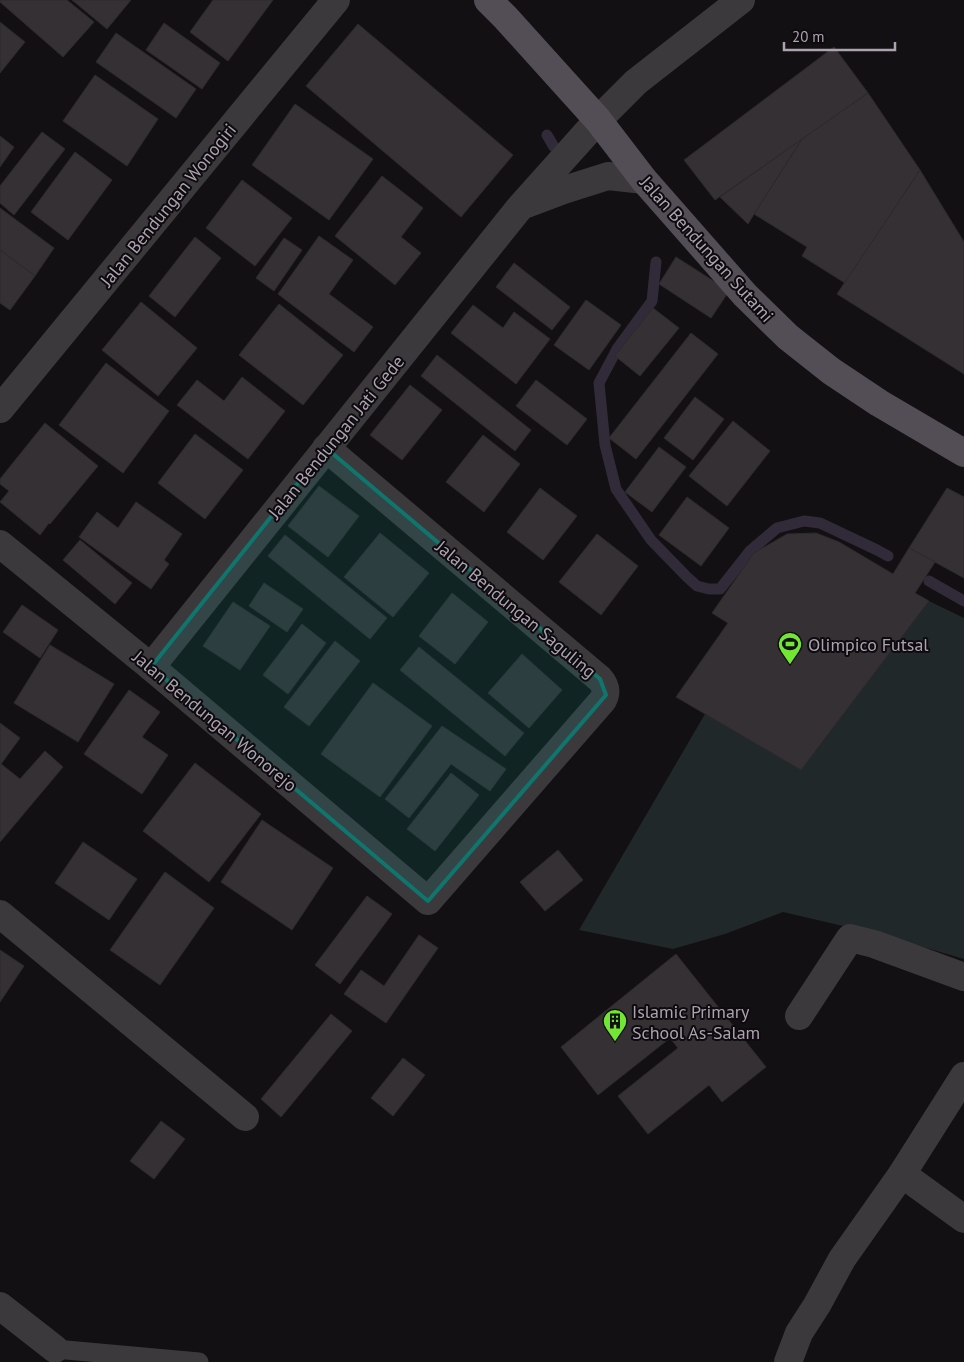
<svg xmlns="http://www.w3.org/2000/svg" width="964" height="1362" font-family="'PT Sans',sans-serif">
  <style>
    .green { fill: #212829 }
    .lines { fill: none; stroke-linecap: round; stroke-linejoin: round }
    .stream { stroke: #312b39; stroke-width: 11 }
    .building { fill: #343034; stroke: #2d2a2d }
    .lane { stroke: #3c393d; stroke-width: 19 }
    .street { stroke: #3c393d; stroke-width: 28 }
    .primary { stroke: #534e55; stroke-width: 28 }
    .marked { fill: #0f766e; fill-opacity: 0.2; stroke: #0f766e; stroke-width: 4; stroke-linejoin: round }
    .labels { text-anchor: middle; dominant-baseline: central; stroke-width: 4; stroke-linejoin: round; paint-order: stroke }
    .street-label { font-size: 18px; fill: #ada2b1; stroke: #0d0b0d }
    .poi-label { font-size: 18px; fill: #ada2b1; stroke: #0d0b0d; text-anchor: start }
  </style>
  <rect width="100%" height="100%" fill="#121012"/>
  <path class="green" d="M 929,601 L 964,618 L 964,959 L 886,936 L 783,912 L 725,934 L 673,949 L 579,930 L 705,714 L 801,770 Z"/>
  <g class="lines">
    <g class="stream">
      <path d="M 547,135 L 554,147"/>
      <path d="M 656,262 L 652,301 L 617,349 L 599,383 L 605,445 L 616,489 L 651,540 L 687,577 L 697,586 L 709,589 L 720,589 L 750,551 L 777,528 L 804,521 L 820,523 L 877,550 L 888,556"/>
      <path d="M 929,581 L 964,601"/>
    </g>
  </g>
  <g class="building">
    <path d="M 0,0 L 67,0 L 94,22 L 63,57 L 0,2 Z"/>
    <path d="M 72,0 L 131,0 L 107,29 Z"/>
    <path d="M 213,0 L 273,0 L 228,61 L 190,32 Z"/>
    <path d="M 0,22 L 25,42 L 0,73 Z"/>
    <path d="M 164,23 L 220,63 L 202,89 L 146,50 Z"/>
    <path d="M 358,24 L 513,155 L 461,217 L 306,86 Z"/>
    <path d="M 116,33 L 196,89 L 176,118 L 96,62 Z"/>
    <path d="M 834,47 L 868,93 L 715,200 L 684,160 Z"/>
    <path d="M 95,75 L 158,119 L 127,166 L 63,121 Z"/>
    <path d="M 868,93 L 920,170 L 845,283 L 802,256 L 807,247 L 754,214 L 802,139 Z"/>
    <path d="M 295,104 L 373,159 L 329,220 L 252,165 Z"/>
    <path d="M 42,132 L 65,149 L 14,215 L 0,203 L 0,186 Z"/>
    <path d="M 0,136 L 14,147 L 0,167 Z"/>
    <path d="M 802,139 L 754,214 L 748,224 L 720,197 Z"/>
    <path d="M 75,152 L 112,180 L 68,240 L 31,212 Z"/>
    <path d="M 920,170 L 964,242 L 964,374 L 837,294 Z"/>
    <path d="M 382,176 L 423,208 L 401,237 L 421,253 L 395,285 L 335,236 Z"/>
    <path d="M 242,180 L 292,218 L 255,266 L 206,228 Z"/>
    <path d="M 0,208 L 54,248 L 35,276 L 0,250 Z"/>
    <path d="M 319,236 L 353,260 L 329,294 L 373,327 L 354,352 L 278,294 Z"/>
    <path d="M 195,237 L 221,258 L 175,317 L 149,296 Z"/>
    <path d="M 284,238 L 302,250 L 274,291 L 256,278 Z"/>
    <path d="M 0,250 L 35,276 L 10,310 L 0,303 Z"/>
    <path d="M 676,257 L 729,291 L 711,318 L 659,284 Z"/>
    <path d="M 514,263 L 570,307 L 552,330 L 496,287 Z"/>
    <path d="M 586,300 L 621,325 L 589,370 L 554,345 Z"/>
    <path d="M 141,302 L 197,348 L 158,396 L 102,350 Z"/>
    <path d="M 279,304 L 343,355 L 303,405 L 239,355 Z"/>
    <path d="M 473,305 L 503,328 L 514,312 L 550,339 L 516,384 L 451,333 Z"/>
    <path d="M 653,308 L 679,328 L 640,376 L 615,356 Z"/>
    <path d="M 691,333 L 718,354 L 636,459 L 609,438 Z"/>
    <path d="M 437,355 L 531,430 L 515,451 L 421,376 Z"/>
    <path d="M 106,363 L 169,411 L 123,473 L 59,425 Z"/>
    <path d="M 242,377 L 285,411 L 248,459 L 177,405 L 197,380 L 224,401 Z"/>
    <path d="M 536,380 L 587,419 L 567,445 L 516,406 Z"/>
    <path d="M 410,385 L 442,410 L 402,460 L 370,435 Z"/>
    <path d="M 695,397 L 724,419 L 693,460 L 664,438 Z"/>
    <path d="M 733,421 L 770,451 L 727,506 L 689,476 Z"/>
    <path d="M 45,423 L 98,466 L 50,524 L 49,523 L 40,535 L 0,502 L 9,491 L 0,484 L 0,479 Z"/>
    <path d="M 195,434 L 243,470 L 205,519 L 158,483 Z"/>
    <path d="M 483,435 L 520,464 L 484,512 L 446,482 Z"/>
    <path d="M 659,447 L 686,467 L 652,512 L 625,492 Z"/>
    <path d="M 319,486 L 359,516 L 328,557 L 288,526 Z"/>
    <path d="M 540,488 L 577,516 L 543,560 L 507,532 Z"/>
    <path d="M 947,488 L 964,497 L 964,578 L 909,548 Z"/>
    <path d="M 687,497 L 729,528 L 701,566 L 659,535 Z"/>
    <path d="M 136,502 L 182,534 L 164,560 L 169,564 L 151,589 L 79,537 L 97,512 L 118,528 Z"/>
    <path d="M 380,533 L 429,573 L 393,617 L 344,577 Z"/>
    <path d="M 816,533 L 839,542 L 893,574 L 909,548 L 935,562 L 915,593 L 929,601 L 801,770 L 676,697 L 728,623 L 712,613 L 754,553 L 787,534 Z"/>
    <path d="M 597,534 L 638,566 L 601,615 L 559,582 Z"/>
    <path d="M 285,535 L 387,618 L 370,639 L 268,556 Z"/>
    <path d="M 80,540 L 132,583 L 115,604 L 63,560 Z"/>
    <path d="M 264,583 L 303,609 L 287,632 L 249,606 Z"/>
    <path d="M 452,593 L 488,622 L 455,664 L 419,636 Z"/>
    <path d="M 233,602 L 270,626 L 240,670 L 203,646 Z"/>
    <path d="M 22,605 L 58,630 L 40,658 L 3,632 Z"/>
    <path d="M 302,624 L 326,643 L 288,694 L 263,675 Z"/>
    <path d="M 335,641 L 360,661 L 309,726 L 284,707 Z"/>
    <path d="M 50,645 L 114,684 L 78,742 L 14,703 Z"/>
    <path d="M 419,647 L 524,733 L 505,756 L 400,670 Z"/>
    <path d="M 522,654 L 562,690 L 529,728 L 488,693 Z"/>
    <path d="M 373,683 L 432,726 L 380,797 L 321,754 Z"/>
    <path d="M 129,690 L 160,712 L 142,737 L 168,755 L 142,794 L 84,754 Z"/>
    <path d="M 0,723 L 20,738 L 1,764 L 20,779 L 45,751 L 63,767 L 0,842 Z"/>
    <path d="M 442,726 L 506,769 L 490,791 L 451,764 L 409,818 L 385,799 Z"/>
    <path d="M 195,763 L 261,814 L 209,882 L 143,831 Z"/>
    <path d="M 451,773 L 479,795 L 435,851 L 407,829 Z"/>
    <path d="M 262,820 L 333,868 L 292,930 L 221,882 Z"/>
    <path d="M 83,842 L 137,879 L 109,920 L 55,883 Z"/>
    <path d="M 558,850 L 583,880 L 545,911 L 520,882 Z"/>
    <path d="M 165,872 L 214,908 L 160,985 L 110,950 Z"/>
    <path d="M 367,896 L 392,914 L 340,984 L 315,965 Z"/>
    <path d="M 419,935 L 438,948 L 386,1023 L 344,994 L 361,970 L 384,986 Z"/>
    <path d="M 0,950 L 24,966 L 0,1002 Z"/>
    <path d="M 676,954 L 766,1067 L 722,1102 L 709,1085 L 648,1134 L 618,1096 L 678,1048 L 670,1038 L 598,1095 L 561,1047 Z"/>
    <path d="M 331,1014 L 352,1031 L 281,1117 L 261,1099 Z"/>
    <path d="M 403,1058 L 425,1075 L 393,1116 L 371,1098 Z"/>
    <path d="M 161,1121 L 185,1139 L 154,1179 L 130,1161 Z"/>
  </g>
  <g class="lines">
    <path class="lane" d="M 55,1349 L 199,1362"/>
    <g class="street">
      <path d="M 524,205 L 564,190 L 608,176 L 644,180"/>
      <path d="M 0,409 L 336,0"/>
      <path d="M 0,544 L 151,667 L 428,901 L 603,700 C 607,692 606,686 600,679 L 326,448"/>
      <path d="M 151,667 L 521,206 L 598,120 L 636,82 L 741,0"/>
      <path d="M 0,914 L 245,1117"/>
      <path d="M 799,1016 L 850,938 L 874,944 L 964,977"/>
      <path d="M 902,1174 L 964,1219"/>
      <path d="M 0,1306 L 55,1349"/>
      <path d="M 788,1362 L 799,1333 L 817,1305 L 842,1259 L 902,1174 L 964,1076"/>
    </g>
    <path class="primary" d="M 488,0 L 505,17 L 598,120 L 644,180 L 745,295 L 788,337 L 831,371 L 879,403 L 964,453"/>
  </g>
  <path class="marked" d="M 326,448 L 600,679 L 606,695 L 428,901 L 151,667 Z"/>
  <defs>
    <g id="stadium-pin" transform="scale(1.25)"><path d="M0 17L-7.5 6A9.5 9.5 0 1 1 7.5 6Z" fill="#73e535" stroke="#0d0b0d"/><path d="M0-5a6.5 5 0 1 0 0 10a6.5 5 0 1 0 0-10ZM-3.5-1.8h7v3.6h-7Z" fill="#111"/></g>
    <g id="building-pin" transform="scale(1.25)"><path d="M0 17L-7.5 6A9.5 9.5 0 1 1 7.5 6Z" fill="#73e535" stroke="#0d0b0d"/><path d="M-4-6H4V6H1V3H-1V6H-4ZM-2.5-4.3h1.7v1.8h-1.7ZM.8-4.3h1.7v1.8H.8ZM-2.5-1h1.7V.8h-1.7ZM.8-1h1.7V.8H.8Z" fill="#111"/></g>
  </defs>
  <g fill-rule="evenodd">
    <use href="#stadium-pin" x="790" y="644"/>
    <use href="#building-pin" x="615" y="1021"/>
  </g>
  <g class="labels">
    <g class="street-label">
      <text transform="translate(168 205) rotate(-51)">Jalan Bendungan Wonogiri</text>
      <text transform="translate(707 249) rotate(48)">Jalan Bendungan Sutami</text>
      <text transform="translate(336 437) rotate(-51)">Jalan Bendungan Jati Gede</text>
      <text transform="translate(516 609) rotate(40)">Jalan Bendungan Saguling</text>
      <text transform="translate(215 721) rotate(40)">Jalan Bendungan Wonorejo</text>
    </g>
    <g class="poi-label">
      <text x="808" y="644">Olimpico Futsal</text>
      <text x="632" y="1011">Islamic Primary<tspan x="632" dy="21">School As-Salam</tspan></text>
    </g>
  </g>
  <path d="M784 42v8h111v-8" fill="none" stroke="#ada2b1" stroke-width="2.5"/>
  <text x="792" y="42" font-size="15" fill="#ada2b1" stroke="#0d0b0d" stroke-width="4" paint-order="stroke">20 m</text>
</svg>
